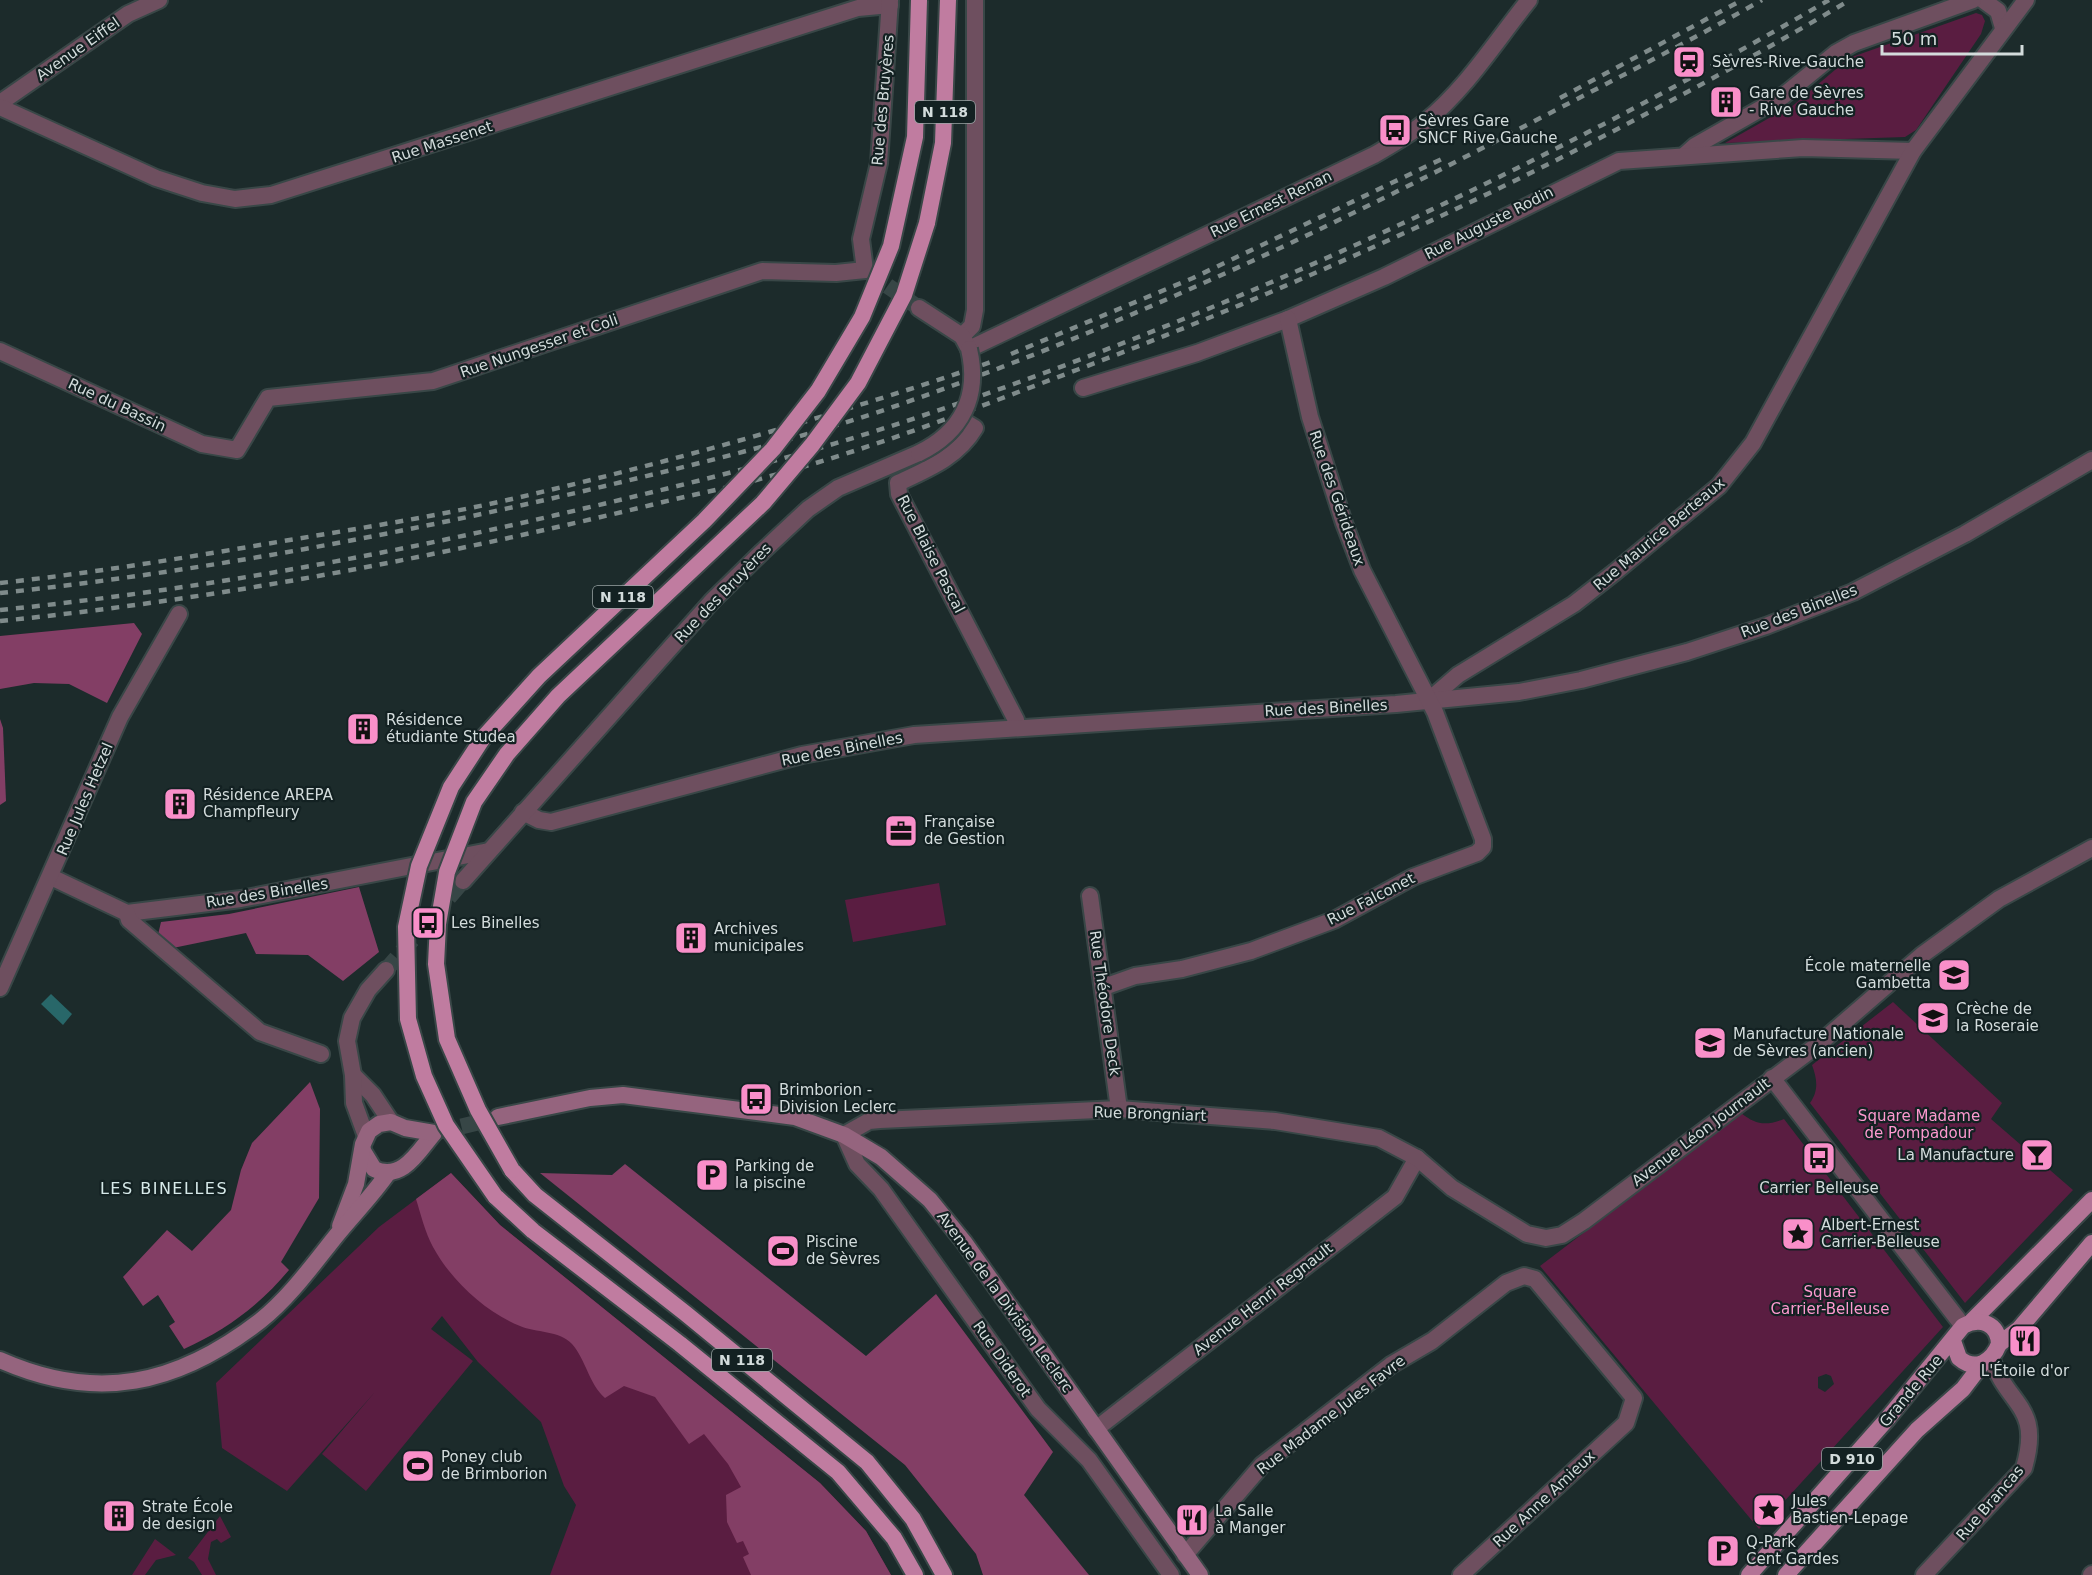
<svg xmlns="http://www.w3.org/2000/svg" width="2092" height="1575" font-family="'DejaVu Sans',sans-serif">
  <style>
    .green { fill: #5a1d41; fill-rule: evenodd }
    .forest { fill: #833e65 }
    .water { fill: #286769 }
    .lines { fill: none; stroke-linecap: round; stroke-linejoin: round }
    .tertiary-tunnel { stroke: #374646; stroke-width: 16; stroke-dasharray: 16 8; stroke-linecap: butt }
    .secondary-tunnel { stroke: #374646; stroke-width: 16; stroke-dasharray: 16 8; stroke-linecap: butt }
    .minor-casing { stroke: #394747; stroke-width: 20 }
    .tertiary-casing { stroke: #394747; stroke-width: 20 }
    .secondary-casing { stroke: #394747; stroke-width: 20 }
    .primary-casing { stroke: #394747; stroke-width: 20 }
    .trunk-casing { stroke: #394747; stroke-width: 20 }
    .minor { stroke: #6e4f5f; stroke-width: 16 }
    .tertiary { stroke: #6e4f5f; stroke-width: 16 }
    .secondary { stroke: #95647e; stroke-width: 16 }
    .primary { stroke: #b37496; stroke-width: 16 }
    .trunk { stroke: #c07ca0; stroke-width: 16 }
    .rail { stroke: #7f8b8b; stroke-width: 4.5; stroke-dasharray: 8 8; stroke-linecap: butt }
    .tertiary-bridge-casing { stroke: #394747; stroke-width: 20; stroke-linecap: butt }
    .trunk-bridge-casing { stroke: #394747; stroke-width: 20; stroke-linecap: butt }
    .tertiary-bridge { stroke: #6e4f5f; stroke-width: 16 }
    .trunk-bridge { stroke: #c07ca0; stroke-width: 16 }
    .labels { text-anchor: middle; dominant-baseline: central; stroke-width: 4.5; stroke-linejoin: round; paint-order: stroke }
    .shield { fill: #132122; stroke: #99a4a4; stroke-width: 1.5 }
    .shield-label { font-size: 14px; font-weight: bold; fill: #d3dcdc }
    .street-label { font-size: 15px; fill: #d3dcdc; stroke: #132122 }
    .poi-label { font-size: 15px; fill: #d3dcdc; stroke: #132122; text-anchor: start }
    .park-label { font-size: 15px; fill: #fd99cf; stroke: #132122 }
    .neighbourhood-label { font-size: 16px; letter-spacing: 1.5px; fill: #d6e9e9; stroke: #132122 }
  </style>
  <rect width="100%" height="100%" fill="#1c2b2b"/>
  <g class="green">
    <path d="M 1976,13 L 1982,15 L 1985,21 L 1981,34 L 1916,130 L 1905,137 L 1725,143 L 1778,113 L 1783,114 L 1849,58 Z"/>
    <path d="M 939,883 L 946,925 L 853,942 L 845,900 Z"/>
    <path d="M 1893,1002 L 2002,1103 L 1991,1119 L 2073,1190 L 1965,1303 L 1810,1103 C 1819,1090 1817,1079 1812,1065 Z"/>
    <path d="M 1741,1113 C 1756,1125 1766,1126 1784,1119 L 1943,1327 L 1759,1529 L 1540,1266 ZM 1826,1374 L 1831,1376 L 1834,1384 L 1825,1392 L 1818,1388 L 1818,1377 Z"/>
    <path d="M 451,1173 L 500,1225 L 820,1483 L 866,1531 L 891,1575 L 550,1575 L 576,1505 L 564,1486 L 541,1422 L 478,1362 L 442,1316 L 431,1329 L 473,1361 L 366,1491 L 322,1454 L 375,1392 L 287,1491 L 222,1448 L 216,1383 L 379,1227 Z"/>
    <path d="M 220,1516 L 231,1537 L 221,1543 L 217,1539 L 211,1542 L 208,1559 L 216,1575 L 202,1575 L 194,1562 L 188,1558 Z"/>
    <path d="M 155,1539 L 176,1555 L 156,1560 L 145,1575 L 132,1575 Z"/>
  </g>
  <g class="forest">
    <path d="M 134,623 L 142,634 L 107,703 L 69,684 L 34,683 L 0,689 L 0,636 Z"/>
    <path d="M 0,719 L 3,728 L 6,801 L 0,805 Z"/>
    <path d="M 359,887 L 379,952 L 343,981 L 308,955 L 256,954 L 246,933 L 168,949 L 157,939 L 161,922 L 229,914 Z"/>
    <path d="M 310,1082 L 320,1109 L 319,1198 L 281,1262 L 289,1270 C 260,1305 226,1330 184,1349 L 169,1326 L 175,1322 L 158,1295 L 143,1306 L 123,1277 L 167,1230 L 192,1251 L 231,1210 L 241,1170 L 252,1143 Z"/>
    <path d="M 625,1164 L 866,1356 L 936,1294 L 1053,1452 L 1024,1495 L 1089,1575 L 983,1575 L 976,1554 L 905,1465 L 540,1173 L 612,1175 Z"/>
    <path d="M 451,1173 L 500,1225 L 820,1483 L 866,1531 L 891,1575 L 751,1575 L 743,1557 L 749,1554 L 743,1541 L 737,1543 L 727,1522 L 726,1495 L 741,1487 L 728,1464 L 704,1434 L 689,1444 L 655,1397 L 624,1386 L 605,1398 C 589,1384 586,1360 572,1344 C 559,1330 536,1333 520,1326 C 485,1312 451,1280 433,1247 C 425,1232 421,1215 416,1199 Z"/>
  </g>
  <path class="water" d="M 51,994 L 72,1014 L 63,1025 L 41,1004 Z"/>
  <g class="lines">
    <g class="tertiary-tunnel">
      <path d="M 868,272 L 919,308"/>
      <path d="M 386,970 L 463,881"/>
    </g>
    <path class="secondary-tunnel" d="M 438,1132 L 497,1118"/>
    <g class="minor-casing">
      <g id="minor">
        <path d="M 1983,0 L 1998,11 L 2003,28"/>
        <path d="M 0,103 L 128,14 L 159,0"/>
        <path d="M 0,107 L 156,178 L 202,193 L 235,199 L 271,195 L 858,8 L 890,5"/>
        <path d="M 1686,154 L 1695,146 L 1783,96 L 1836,53 L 1854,43 L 1973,0"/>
        <path d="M 962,336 L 972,326 L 975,310 L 975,0"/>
        <path d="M 969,349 L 1374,155 C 1391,145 1409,135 1425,122 C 1466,89 1496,41 1529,0"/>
        <path d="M 0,351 L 202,444 L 237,450 L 268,398 L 433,381 L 762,271 L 836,273 L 865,270"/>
        <path d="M 1083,388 L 1197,353 L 1288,319 L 1384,277 L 1619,161 L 1803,148 L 1913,151"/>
        <path d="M 960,419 L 975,428 C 958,457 928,469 898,483 L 899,494 L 1016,720 L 1017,727"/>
        <path d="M 1429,700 L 1458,675 L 1574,604 L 1615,572 L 1719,486 L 1753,443 L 1913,151 L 2026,0"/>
        <path d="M 523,812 L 539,820 L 551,822 L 802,755 L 914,735 L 1396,704 L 1519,692 L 1581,680 L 1687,652 L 1766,626 L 1853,592 L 1965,534 L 2092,460"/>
        <path d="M 51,877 L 127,913 L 241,899 L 489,851"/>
        <path d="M 1090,896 L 1119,1109"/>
        <path d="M 127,913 L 129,920 L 260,1032 L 321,1054"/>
        <path d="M 1104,987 L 1135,976 L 1182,969 L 1251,951 L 1334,920 L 1413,877 L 1477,853 L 1483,847 L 1483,839 L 1435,712 L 1362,570 L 1344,523 L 1310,417 L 1288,319"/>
        <path d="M 0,988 L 120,717 L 179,614"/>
        <path d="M 1772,1078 L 1963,1326"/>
        <path d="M 1096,1429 L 1395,1197 L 1417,1158"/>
        <path d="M 1185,1555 L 1262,1465 L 1391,1365 L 1432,1341 L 1506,1283 L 1524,1276 L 1535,1279 L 1634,1398 L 1626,1423 L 1461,1575"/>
        <path d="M 1171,1575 L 1089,1460 L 1038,1409 L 881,1189 L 857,1164 L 844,1135 L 869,1121 L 880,1120 L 1119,1109 L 1275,1121 L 1379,1138 L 1417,1158 L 1452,1188 L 1527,1234 L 1546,1238 L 1562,1235 L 1584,1221 L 1820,1043 L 1922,955 L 1999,899 L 2092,848"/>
        <path d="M 1924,1575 L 2024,1468 C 2042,1405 2009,1408 1991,1358"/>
        <path d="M 2091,1575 L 2092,1574"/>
      </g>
    </g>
    <g class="tertiary-casing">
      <g id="tertiary">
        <path d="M 865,270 L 861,239 L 879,163 L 890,0"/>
        <path d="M 919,308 L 962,336 L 969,349"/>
        <path d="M 463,881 L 712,601 L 762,552 L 808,509 L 838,488 L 919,453"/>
        <path d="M 353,1075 L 373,1095 L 391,1122"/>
        <path d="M 366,1136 L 354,1103 L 353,1075 L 347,1041 L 352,1018 L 368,990 L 386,970"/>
      </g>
    </g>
    <g class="secondary-casing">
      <g id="secondary">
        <path d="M 498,1117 L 590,1098 L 623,1095 L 795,1117 L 844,1135 L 881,1157 L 930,1200 L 964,1242 L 1200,1575"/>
        <path d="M 363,1151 L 374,1169 C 402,1182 418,1152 434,1133"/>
        <path d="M 340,1226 L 356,1184 L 363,1144 L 369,1131 L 379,1124 L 391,1122 L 405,1128 L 434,1133"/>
        <path d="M 0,1360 C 97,1403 177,1385 260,1321 C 289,1298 312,1266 336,1236 C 353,1215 372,1196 388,1173"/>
      </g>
    </g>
    <g class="primary-casing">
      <g id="primary">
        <path d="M 1972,1321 L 2092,1200"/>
        <path d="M 1999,1344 L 2019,1329 L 2092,1243"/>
        <path d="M 1749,1575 L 1888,1418 L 1963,1326 C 1980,1317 1998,1323 1999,1344 C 1992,1362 1975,1372 1959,1358 L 1953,1341"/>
        <path d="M 1786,1575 L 1917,1430 L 1963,1389 L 1982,1364"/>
      </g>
    </g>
    <g class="trunk-casing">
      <g id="trunk">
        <path d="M 927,223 L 943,143 L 948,0"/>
        <path d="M 512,1170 L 535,1195 L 685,1313 L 867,1462 L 913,1519 L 944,1575"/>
        <path d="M 495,1196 L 533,1231 L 680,1344 L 838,1472 L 894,1538 L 915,1575"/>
      </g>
    </g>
    <use href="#minor" class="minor"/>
    <use href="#tertiary" class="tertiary"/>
    <use href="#secondary" class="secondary"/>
    <use href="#primary" class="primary"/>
    <use href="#trunk" class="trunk"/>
    <g class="rail">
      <path d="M 1560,98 L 1742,0"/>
      <path d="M 1011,354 L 1193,278 L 1448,156"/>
      <path d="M 0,583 C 83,574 165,561 248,547 C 342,531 437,517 529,495 C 685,458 840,414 991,362"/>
      <path d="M 0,593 C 197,572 391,536 584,491 C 685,467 786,443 884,410 C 1105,334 1315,236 1521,128 C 1602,86 1683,45 1762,0"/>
      <path d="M 0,610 C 198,590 393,554 586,508 C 688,484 789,459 888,427 C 1215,321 1531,173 1829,0"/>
      <path d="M 0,621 C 220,599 437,557 651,505 C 690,495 729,488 767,477 C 868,450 968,411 1066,374 C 1337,272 1600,148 1850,0"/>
    </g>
    <g class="tertiary-bridge-casing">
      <path id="tertiary-bridge" d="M 919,453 C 962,432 980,396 969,349"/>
    </g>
    <g class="trunk-bridge-casing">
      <g id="trunk-bridge">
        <path d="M 512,1170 L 478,1110 L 447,1039 L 436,964 L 438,924 L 447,872 L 474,802 L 507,754 L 558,696 L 763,503 L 812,445 L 858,383 L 904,295 L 927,223"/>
        <path d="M 495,1196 L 446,1125 L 424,1076 L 408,1019 L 406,927 L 419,866 L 451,787 L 483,738 L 539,676 L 704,521 L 773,449 L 818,391 L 862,317 L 891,246 L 915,137 L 919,0"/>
      </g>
    </g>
    <use href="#tertiary-bridge" class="tertiary-bridge"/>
    <use href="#trunk-bridge" class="trunk-bridge"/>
  </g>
  <defs>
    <g id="station-square" transform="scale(1.725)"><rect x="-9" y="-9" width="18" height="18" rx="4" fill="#f98fc9" stroke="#132122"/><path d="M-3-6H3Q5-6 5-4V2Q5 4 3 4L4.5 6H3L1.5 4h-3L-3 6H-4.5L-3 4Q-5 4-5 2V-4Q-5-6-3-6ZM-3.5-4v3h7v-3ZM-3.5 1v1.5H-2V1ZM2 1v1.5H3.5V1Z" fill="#111"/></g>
    <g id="building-square" transform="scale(1.725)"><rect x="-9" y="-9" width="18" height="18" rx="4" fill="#f98fc9" stroke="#132122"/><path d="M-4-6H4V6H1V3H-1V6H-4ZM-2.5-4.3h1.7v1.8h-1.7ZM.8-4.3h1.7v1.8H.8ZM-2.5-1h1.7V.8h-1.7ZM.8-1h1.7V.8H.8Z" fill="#111"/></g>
    <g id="bus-square" transform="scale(1.725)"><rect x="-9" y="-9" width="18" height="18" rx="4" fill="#f98fc9" stroke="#132122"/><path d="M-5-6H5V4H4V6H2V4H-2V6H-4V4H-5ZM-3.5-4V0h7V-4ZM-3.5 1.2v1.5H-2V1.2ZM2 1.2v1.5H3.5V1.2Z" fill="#111"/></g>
    <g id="office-square" transform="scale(1.725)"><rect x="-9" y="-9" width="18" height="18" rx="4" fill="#f98fc9" stroke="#132122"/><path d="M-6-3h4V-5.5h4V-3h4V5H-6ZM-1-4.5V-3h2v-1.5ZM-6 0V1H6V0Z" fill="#111"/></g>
    <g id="school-square" transform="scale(1.725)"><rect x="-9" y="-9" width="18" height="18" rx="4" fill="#f98fc9" stroke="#132122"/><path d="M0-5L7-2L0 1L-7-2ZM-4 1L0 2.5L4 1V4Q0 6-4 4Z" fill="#111"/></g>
    <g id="university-square" transform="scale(1.725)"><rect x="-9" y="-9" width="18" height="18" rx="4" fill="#f98fc9" stroke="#132122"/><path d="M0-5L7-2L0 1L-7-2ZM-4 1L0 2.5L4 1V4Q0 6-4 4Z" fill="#111"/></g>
    <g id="bar-square" transform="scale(1.725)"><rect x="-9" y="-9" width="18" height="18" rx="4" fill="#f98fc9" stroke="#132122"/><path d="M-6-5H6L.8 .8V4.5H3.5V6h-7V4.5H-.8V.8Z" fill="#111"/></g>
    <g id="parking-square" transform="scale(1.725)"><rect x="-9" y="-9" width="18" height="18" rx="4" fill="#f98fc9" stroke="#132122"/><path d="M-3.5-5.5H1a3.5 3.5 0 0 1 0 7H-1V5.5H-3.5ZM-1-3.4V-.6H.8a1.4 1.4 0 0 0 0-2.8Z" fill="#111"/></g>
    <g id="sight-square" transform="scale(1.725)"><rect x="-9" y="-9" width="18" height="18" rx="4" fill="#f98fc9" stroke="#132122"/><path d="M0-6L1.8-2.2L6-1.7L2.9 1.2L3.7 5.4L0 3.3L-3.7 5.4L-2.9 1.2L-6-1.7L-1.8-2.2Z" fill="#111"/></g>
    <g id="stadium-square" transform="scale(1.725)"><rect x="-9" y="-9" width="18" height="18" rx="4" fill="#f98fc9" stroke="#132122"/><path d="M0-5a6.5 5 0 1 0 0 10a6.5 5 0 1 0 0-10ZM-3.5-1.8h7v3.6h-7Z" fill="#111"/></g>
    <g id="restaurant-square" transform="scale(1.725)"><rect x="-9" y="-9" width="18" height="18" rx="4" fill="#f98fc9" stroke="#132122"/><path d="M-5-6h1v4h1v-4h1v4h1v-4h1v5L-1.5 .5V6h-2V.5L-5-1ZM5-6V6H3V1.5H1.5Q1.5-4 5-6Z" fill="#111"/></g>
  </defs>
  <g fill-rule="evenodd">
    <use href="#station-square" x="1689" y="62"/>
    <use href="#building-square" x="1726" y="102"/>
    <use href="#bus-square" x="1395" y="130"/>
    <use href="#building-square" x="363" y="729"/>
    <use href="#building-square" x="180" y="804"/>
    <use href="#office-square" x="901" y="831"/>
    <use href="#bus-square" x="428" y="923"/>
    <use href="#building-square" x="691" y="938"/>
    <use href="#school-square" x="1954" y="975"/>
    <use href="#school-square" x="1933" y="1018"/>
    <use href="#university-square" x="1710" y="1043"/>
    <use href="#bus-square" x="756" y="1099"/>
    <use href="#bar-square" x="2037" y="1155"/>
    <use href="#bus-square" x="1819" y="1158"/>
    <use href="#parking-square" x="712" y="1175"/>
    <use href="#sight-square" x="1798" y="1234"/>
    <use href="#stadium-square" x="783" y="1251"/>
    <use href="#restaurant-square" x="2025" y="1341"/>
    <use href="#stadium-square" x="418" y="1466"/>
    <use href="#sight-square" x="1769" y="1510"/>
    <use href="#building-square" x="119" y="1516"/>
    <use href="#restaurant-square" x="1192" y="1520"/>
    <use href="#parking-square" x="1723" y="1551"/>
  </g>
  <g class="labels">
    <g class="shield">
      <rect x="915" y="101" width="60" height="22" rx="4.5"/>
      <rect x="593" y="586" width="60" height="22" rx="4.5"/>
      <rect x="712" y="1349" width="60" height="22" rx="4.5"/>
      <rect x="1822" y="1448" width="60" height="22" rx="4.5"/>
    </g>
    <g class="shield-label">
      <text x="945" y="112">N 118</text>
      <text x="623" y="597">N 118</text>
      <text x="742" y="1360">N 118</text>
      <text x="1852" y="1459">D 910</text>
    </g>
    <g class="street-label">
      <text transform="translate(78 49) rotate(-35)">Avenue Eiffel</text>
      <text transform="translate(883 100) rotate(-85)">Rue des Bruyères</text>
      <text transform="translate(442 142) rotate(-18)">Rue Massenet</text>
      <text transform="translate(1271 204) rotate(-26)">Rue Ernest Renan</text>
      <text transform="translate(1489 223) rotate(-27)">Rue Auguste Rodin</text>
      <text transform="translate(539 346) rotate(-19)">Rue Nungesser et Coli</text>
      <text transform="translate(117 405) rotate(25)">Rue du Bassin</text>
      <text transform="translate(1337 498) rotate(71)">Rue des Gérideaux</text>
      <text transform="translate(1659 534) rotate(-40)">Rue Maurice Berteaux</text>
      <text transform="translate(931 554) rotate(63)">Rue Blaise Pascal</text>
      <text transform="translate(723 593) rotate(-46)">Rue des Bruyères</text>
      <text transform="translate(1799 611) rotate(-21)">Rue des Binelles</text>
      <text transform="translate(1326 708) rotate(-3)">Rue des Binelles</text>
      <text transform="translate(842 749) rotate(-11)">Rue des Binelles</text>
      <text transform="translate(85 799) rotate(-67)">Rue Jules Hetzel</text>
      <text transform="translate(267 893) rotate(-9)">Rue des Binelles</text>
      <text transform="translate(1371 899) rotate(-27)">Rue Falconet</text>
      <text transform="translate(1105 1003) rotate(82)">Rue Théodore Deck</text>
      <text transform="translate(1150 1114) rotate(2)">Rue Brongniart</text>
      <text transform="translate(1701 1132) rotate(-37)">Avenue Léon Journault</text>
      <text transform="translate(1263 1299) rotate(-38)">Avenue Henri Regnault</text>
      <text transform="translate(1005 1302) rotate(54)">Avenue de la Division Leclerc</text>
      <text transform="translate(1002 1359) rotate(55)">Rue Diderot</text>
      <text transform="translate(1911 1391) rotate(-50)">Grande Rue</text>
      <text transform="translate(1331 1415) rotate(-38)">Rue Madame Jules Favre</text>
      <text transform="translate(1544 1499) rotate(-43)">Rue Anne Amieux</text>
      <text transform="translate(1990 1503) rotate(-49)">Rue Brancas</text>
    </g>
    <g class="poi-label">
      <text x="1712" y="62">Sèvres-Rive-Gauche</text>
      <text x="1749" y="93">Gare de Sèvres<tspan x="1749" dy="17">- Rive Gauche</tspan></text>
      <text x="1418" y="121">Sèvres Gare<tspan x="1418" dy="17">SNCF Rive Gauche</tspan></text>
      <text x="386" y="720">Résidence<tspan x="386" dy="17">étudiante Studea</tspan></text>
      <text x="203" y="795">Résidence AREPA<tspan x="203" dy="17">Champfleury</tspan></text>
      <text x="924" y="822">Française<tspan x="924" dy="17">de Gestion</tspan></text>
      <text x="451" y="923">Les Binelles</text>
      <text x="714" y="929">Archives<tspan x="714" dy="17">municipales</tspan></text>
      <text x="1931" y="966" text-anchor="end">École maternelle<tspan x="1931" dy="17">Gambetta</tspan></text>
      <text x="1956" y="1009">Crèche de<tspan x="1956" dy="17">la Roseraie</tspan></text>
      <text x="1733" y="1034">Manufacture Nationale<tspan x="1733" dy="17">de Sèvres (ancien)</tspan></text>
      <text x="779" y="1090">Brimborion -<tspan x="779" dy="17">Division Leclerc</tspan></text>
      <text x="2014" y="1155" text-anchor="end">La Manufacture</text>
      <text x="735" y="1166">Parking de<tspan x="735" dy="17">la piscine</tspan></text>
      <text x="1819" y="1188" text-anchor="middle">Carrier Belleuse</text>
      <text x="1821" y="1225">Albert-Ernest<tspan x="1821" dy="17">Carrier-Belleuse</tspan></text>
      <text x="806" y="1242">Piscine<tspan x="806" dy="17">de Sèvres</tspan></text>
      <text x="2025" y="1371" text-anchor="middle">L'Étoile d'or</text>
      <text x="441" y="1457">Poney club<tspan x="441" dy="17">de Brimborion</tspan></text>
      <text x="1792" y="1501">Jules<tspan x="1792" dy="17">Bastien-Lepage</tspan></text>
      <text x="142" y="1507">Strate École<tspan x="142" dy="17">de design</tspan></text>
      <text x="1215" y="1511">La Salle<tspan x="1215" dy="17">à Manger</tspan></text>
      <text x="1746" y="1542">Q-Park<tspan x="1746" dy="17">Cent Gardes</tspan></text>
    </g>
    <g class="park-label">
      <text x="1919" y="1116">Square Madame<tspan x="1919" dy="17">de Pompadour</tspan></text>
      <text x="1830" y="1292">Square<tspan x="1830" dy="17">Carrier-Belleuse</tspan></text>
    </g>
    <g class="neighbourhood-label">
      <text x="164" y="1188">LES BINELLES</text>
    </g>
  </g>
  <path d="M1882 45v9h140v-9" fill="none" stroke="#d3dcdc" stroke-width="3"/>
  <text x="1891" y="45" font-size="18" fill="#d3dcdc" stroke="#132122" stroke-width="4.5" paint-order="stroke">50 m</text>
</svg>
